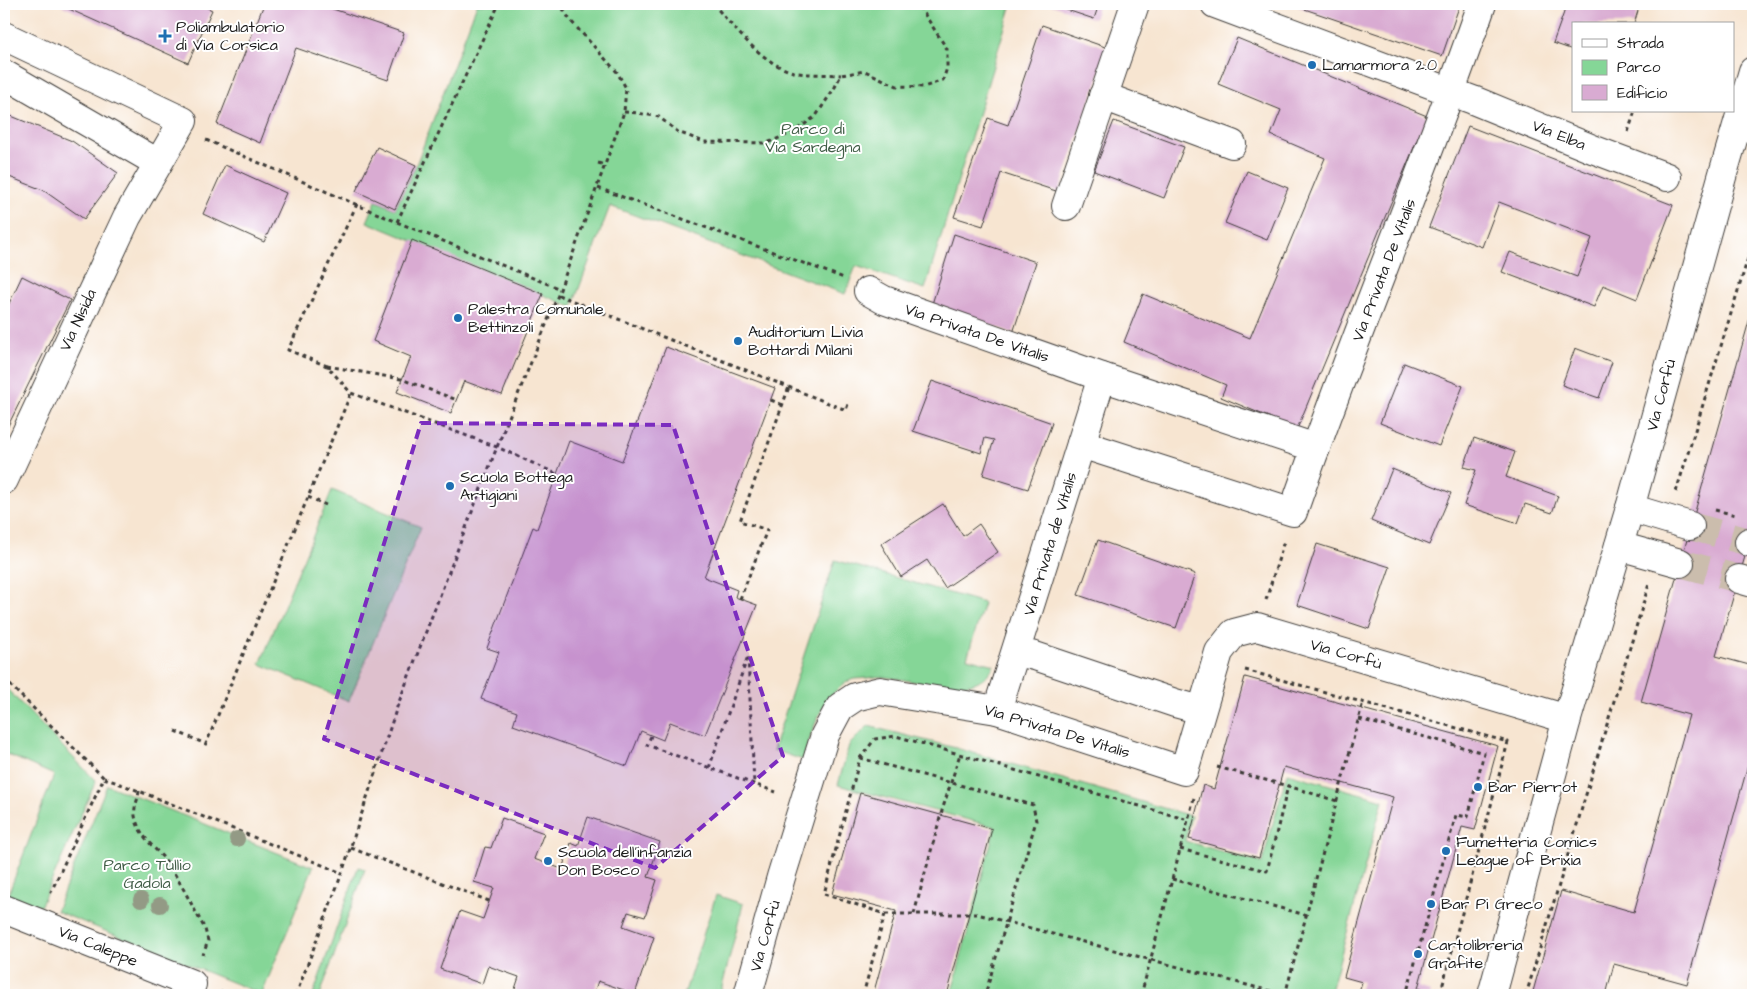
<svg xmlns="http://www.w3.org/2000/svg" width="1757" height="999" font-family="'Architects Daughter',sans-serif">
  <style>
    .green { fill: #85d697; stroke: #50795a }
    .building { fill: #d9abd2 }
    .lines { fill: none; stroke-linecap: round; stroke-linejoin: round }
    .minor-tunnel { stroke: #cbbdad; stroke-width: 28; stroke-dasharray: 28 14; stroke-linecap: butt }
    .minor-casing { stroke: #3d3a37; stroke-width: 30 }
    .path { stroke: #3d3a37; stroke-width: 3; stroke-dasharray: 4 4; stroke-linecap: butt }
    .minor { stroke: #fff; stroke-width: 28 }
    .tree { fill: #939a85 }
    .marked { fill: #7b2cbf; fill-opacity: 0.2; stroke: #7b2cbf; stroke-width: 4; stroke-dasharray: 10 6; stroke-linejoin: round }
    .poi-dot { fill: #1f6fb2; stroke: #fff; stroke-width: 2 }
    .labels { text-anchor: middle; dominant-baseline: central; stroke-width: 4; stroke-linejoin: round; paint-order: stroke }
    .poi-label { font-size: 16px; fill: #1c1c1c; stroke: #fff; text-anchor: start }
    .park-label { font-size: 16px; fill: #415d47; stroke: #fff }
    .street-label { font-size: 16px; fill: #1c1c1c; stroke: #fff }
  </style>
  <rect width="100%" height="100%" fill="#fff"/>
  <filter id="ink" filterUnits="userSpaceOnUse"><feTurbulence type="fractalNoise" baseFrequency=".02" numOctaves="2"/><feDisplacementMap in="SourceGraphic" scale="10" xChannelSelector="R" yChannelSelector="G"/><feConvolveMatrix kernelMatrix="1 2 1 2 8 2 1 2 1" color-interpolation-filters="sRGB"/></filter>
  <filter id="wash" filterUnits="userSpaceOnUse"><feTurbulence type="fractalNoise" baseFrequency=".0096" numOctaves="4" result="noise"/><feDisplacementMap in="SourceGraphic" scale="20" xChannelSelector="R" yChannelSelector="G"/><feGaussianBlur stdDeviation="1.12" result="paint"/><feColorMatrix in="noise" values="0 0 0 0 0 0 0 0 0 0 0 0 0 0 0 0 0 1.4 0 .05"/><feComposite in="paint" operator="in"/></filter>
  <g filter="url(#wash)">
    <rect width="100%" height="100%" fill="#f7e5d1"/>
    <g class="green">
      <path d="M 477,4 L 1012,4 L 925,289 L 856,266 L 845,294 L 610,206 L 572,307 L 367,222 L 376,201 L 395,209 L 416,165 Z"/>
      <path d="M 332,490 L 421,527 L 349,701 L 260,664 Z"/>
      <path d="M 835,560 L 984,603 L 967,658 L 994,665 C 977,703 912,678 881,677 C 876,676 871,678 866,678 C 861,679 855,678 851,680 C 821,695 812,732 803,760 L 773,750 Z"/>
      <path d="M 4,686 L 96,781 L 40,907 L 8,895 L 54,775 L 4,753 Z"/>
      <path d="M 868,726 L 956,748 L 1191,816 L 1185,841 L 1262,863 L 1287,773 L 1383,800 L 1330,995 L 951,995 L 995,827 L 838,785 L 849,745 Z"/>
      <path d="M 107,785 L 313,867 L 262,994 L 266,995 L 261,995 L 261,994 L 56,911 Z"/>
      <path d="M 358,867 L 365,869 L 320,995 L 313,995 Z"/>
      <path d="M 716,895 L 743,904 L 720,995 L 684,995 Z"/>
    </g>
    <g id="blocks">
      <g class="building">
        <path d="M 58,4 L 199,4 L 212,10 L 188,63 Z"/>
        <path d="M 264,4 L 318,4 L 404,33 L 388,80 L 296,48 L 260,143 L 217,124 Z"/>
        <path d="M 1049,4 L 1099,4 L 1094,19 Z"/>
        <path d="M 1290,4 L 1460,4 L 1442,56 Z"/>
        <path d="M 1567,4 L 1640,4 L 1634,24 L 1573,24 L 1573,50 L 1553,43 Z"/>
        <path d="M 1042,25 L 1108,48 L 1059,192 L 1001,173 L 983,226 L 954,217 L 988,118 L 1008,125 Z"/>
        <path d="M 1237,38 L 1427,116 L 1297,429 L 1221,397 L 1226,385 L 1124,342 L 1143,294 L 1250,338 L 1325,158 L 1271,135 L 1281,110 L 1218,84 Z"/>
        <path d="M 4,113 L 72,141 L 118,173 L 84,219 L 43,190 L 4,175 Z"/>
        <path d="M 1114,121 L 1184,147 L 1164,198 L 1094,171 Z"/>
        <path d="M 1468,126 L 1673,205 L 1637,299 L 1603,285 L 1594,307 L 1502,272 L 1510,252 L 1577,277 L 1592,238 L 1499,202 L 1482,247 L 1429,227 Z"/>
        <path d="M 377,147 L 416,165 L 395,209 L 356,191 Z"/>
        <path d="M 225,165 L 286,193 L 264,242 L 203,214 Z"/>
        <path d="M 1247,171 L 1288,188 L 1267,240 L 1225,223 Z"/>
        <path d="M 954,234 L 1036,262 L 1013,333 L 932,304 Z"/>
        <path d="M 412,240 L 543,294 L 502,395 L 464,381 L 451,413 L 397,392 L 411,357 L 373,341 Z"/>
        <path d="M 22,276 L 70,300 L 4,434 L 4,314 Z"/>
        <path d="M 1753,307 L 1753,529 L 1716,656 L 1753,666 L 1753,747 L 1687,984 L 1614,964 L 1606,995 L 1532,995 L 1561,891 L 1634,912 L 1689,715 L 1641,702 Z"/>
        <path d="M 666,347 L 775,388 L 704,577 L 737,590 L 735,597 L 757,605 L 705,735 L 670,722 L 663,740 L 641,731 L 627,766 L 513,725 L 517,712 L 481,699 L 499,652 L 487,648 L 533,527 L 537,529 L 569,441 L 622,461 Z"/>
        <path d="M 1575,348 L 1612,362 L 1599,398 L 1562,385 Z"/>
        <path d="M 1404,363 L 1463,386 L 1439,446 L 1380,423 Z"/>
        <path d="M 932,381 L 1052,423 L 1028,489 L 983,475 L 994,440 L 985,438 L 981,453 L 913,431 Z"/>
        <path d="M 1474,438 L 1515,452 L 1506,477 L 1558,496 L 1552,513 L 1525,504 L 1518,523 L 1464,505 L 1476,470 L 1464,467 Z"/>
        <path d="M 1392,469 L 1451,493 L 1429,545 L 1371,521 Z"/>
        <path d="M 943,504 L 963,536 L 979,524 L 998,552 L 945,588 L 927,560 L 901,577 L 881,544 Z"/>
        <path d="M 1098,540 L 1195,574 L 1176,628 L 1078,595 Z"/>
        <path d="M 1317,544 L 1390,567 L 1369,629 L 1297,605 Z"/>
        <path d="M 1245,677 L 1498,746 L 1475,830 L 1462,827 L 1418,988 L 1430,992 L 1429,995 L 1358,995 L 1362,982 L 1344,977 L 1393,797 L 1284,767 L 1259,858 L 1189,839 L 1203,785 L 1214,789 Z"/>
        <path d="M 860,793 L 992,829 L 947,995 L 873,995 L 896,911 L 832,894 Z"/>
        <path d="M 588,817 L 660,842 L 648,877 L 657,880 L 645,917 L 628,912 L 623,926 L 654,937 L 635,994 L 598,981 L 593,995 L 513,995 L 519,977 L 488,966 L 482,984 L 440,969 L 460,911 L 483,919 L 494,888 L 474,882 L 485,847 L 491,848 L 502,818 L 544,833 L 534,859 L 562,869 L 571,843 L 578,846 Z"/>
      </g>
    </g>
  </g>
  <g filter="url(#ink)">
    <use href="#blocks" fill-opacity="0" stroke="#3d3a37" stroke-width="1"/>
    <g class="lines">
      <g class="minor-tunnel">
        <path d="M 1690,526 L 1749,542"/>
        <path d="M 1680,563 L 1739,579"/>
      </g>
      <g class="minor-casing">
        <g id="minor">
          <path d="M 1215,4 L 1473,100 L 1595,150 L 1667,177"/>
          <path d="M 4,36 L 183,121 L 127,217 L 4,480"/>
          <path d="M 4,74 L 158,163"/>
          <path d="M 1103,96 L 1232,144"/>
          <path d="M 1066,206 L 1135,4"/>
          <path d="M 868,291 L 884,300 L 1102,377 L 1316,448"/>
          <path d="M 1081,444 L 1293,512 C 1352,341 1423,175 1482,4"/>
          <path d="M 1630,508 L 1690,526"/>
          <path d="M 1749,542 L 1753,543"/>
          <path d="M 1619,546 L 1680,563"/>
          <path d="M 1739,579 L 1753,583"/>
          <path d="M 1016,652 L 1035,656 L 1175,703 L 1201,710"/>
          <path d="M 997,710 L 1102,377"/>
          <path d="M 4,909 L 192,984"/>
          <path d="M 748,995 L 781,877 L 825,735 L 840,707 L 855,697 L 880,691 L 997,710 L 1184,771 L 1219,652 L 1234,633 L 1257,627 L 1567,719"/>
          <path d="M 1492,995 L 1567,719 L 1630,508 L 1722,177 L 1753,71"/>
        </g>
      </g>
      <g class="path">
        <path d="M 713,4 C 735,28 764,67 798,73 C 812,75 827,74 841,75"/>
        <path d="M 624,112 L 638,113 L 659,117 L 678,132 L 704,142 L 767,143 L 794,132 L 816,116 L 835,87 L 841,75 L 865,71 L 897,86 L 924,87 L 943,80 L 947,68 L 947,49 L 918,4"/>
        <path d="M 1628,132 L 1635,111"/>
        <path d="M 206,140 L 397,222 L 560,289"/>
        <path d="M 598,163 L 605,165"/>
        <path d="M 598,188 L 844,278"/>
        <path d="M 357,204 L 288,350 L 327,366 L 351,393 L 497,447 L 557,474"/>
        <path d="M 397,222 L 499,4"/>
        <path d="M 558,295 L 846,410 L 849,401"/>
        <path d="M 327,366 L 401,379 L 457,400"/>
        <path d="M 771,400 L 783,405"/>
        <path d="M 1676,492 L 1753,242"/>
        <path d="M 308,497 L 326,505"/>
        <path d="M 1715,510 L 1736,515"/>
        <path d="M 740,599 L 767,530 L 740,521 L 789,387"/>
        <path d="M 1266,600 L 1284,541"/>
        <path d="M 1245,670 L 1508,742 L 1440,995"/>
        <path d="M 4,679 L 104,778 L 50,894"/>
        <path d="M 1359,719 L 1484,753 L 1468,817 L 1456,815 L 1406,995"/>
        <path d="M 175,731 L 206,744 L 351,393"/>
        <path d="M 651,736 L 647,745 L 776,792"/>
        <path d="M 860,758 L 1033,805 L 1036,821 L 985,995"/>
        <path d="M 1217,767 L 1288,786"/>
        <path d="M 709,768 L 748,656 L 754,784"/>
        <path d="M 104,778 L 139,791 L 342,873"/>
        <path d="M 139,791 C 138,803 132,807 136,820 C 141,837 155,848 166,861 C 181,882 192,906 205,929 L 208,941 L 203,955"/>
        <path d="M 351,848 L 489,901"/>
        <path d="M 1180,849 L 1267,871 L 1288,786 L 1337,801"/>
        <path d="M 1172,879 L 1306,915"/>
        <path d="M 885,914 L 977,914 L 1285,995"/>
        <path d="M 914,914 L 941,814 L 960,754"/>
        <path d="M 221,992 L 234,995"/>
        <path d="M 296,995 L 342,873 L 397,707 L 497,447 L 558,295 L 624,112 L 626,88 L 617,72 L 570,20 L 560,4"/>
        <path d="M 863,995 L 885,914 L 824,894 L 860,758 L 875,739 L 896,736 L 1185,819"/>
        <path d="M 1141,995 L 1194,798"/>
        <path d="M 1285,995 L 1363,702"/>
        <path d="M 1526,995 L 1649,584"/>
      </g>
      <use href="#minor" class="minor"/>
    </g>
    <g class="tree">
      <circle cx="237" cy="839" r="8"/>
      <circle cx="141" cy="900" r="8"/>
      <circle cx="160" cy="905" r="8"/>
    </g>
  </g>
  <path class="marked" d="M 421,423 L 673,425 L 783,756 L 655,868 L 324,739 Z"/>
  <g class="poi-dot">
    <path d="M162.5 28.5h5v5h5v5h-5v5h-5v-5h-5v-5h5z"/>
    <circle cx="1312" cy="65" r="5"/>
    <circle cx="458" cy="318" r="5"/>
    <circle cx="738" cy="341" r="5"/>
    <circle cx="450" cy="486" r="5"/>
    <circle cx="1478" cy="787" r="5"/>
    <circle cx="1446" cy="851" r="5"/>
    <circle cx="548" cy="861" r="5"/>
    <circle cx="1431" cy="904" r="5"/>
    <circle cx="1418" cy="954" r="5"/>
  </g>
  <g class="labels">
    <g class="poi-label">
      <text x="176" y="27">Poliambulatorio<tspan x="176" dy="18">di Via Corsica</tspan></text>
      <text x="1322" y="65">Lamarmora 2.0</text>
      <text x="468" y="309">Palestra Comunale<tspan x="468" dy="18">Bettinzoli</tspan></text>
      <text x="748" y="332">Auditorium Livia<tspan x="748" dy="18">Bottardi Milani</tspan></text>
      <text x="460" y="477">Scuola Bottega<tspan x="460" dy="18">Artigiani</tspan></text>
      <text x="1488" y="787">Bar Pierrot</text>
      <text x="1456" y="842">Fumetteria Comics<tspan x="1456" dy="18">League of Brixia</tspan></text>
      <text x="558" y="852">Scuola dell'infanzia<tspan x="558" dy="18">Don Bosco</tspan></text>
      <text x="1441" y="904">Bar Pi Greco</text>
      <text x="1428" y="945">Cartolibreria<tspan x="1428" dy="18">Grafite</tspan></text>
    </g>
    <g class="park-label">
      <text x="813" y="129">Parco di<tspan x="813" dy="18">Via Sardegna</tspan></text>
      <text x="147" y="865">Parco Tullio<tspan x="147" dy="18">Gadola</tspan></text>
    </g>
    <g class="street-label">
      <text transform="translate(1559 135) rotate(22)">Via Elba</text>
      <text transform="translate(1384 270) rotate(-69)">Via Privata De Vitalis</text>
      <text transform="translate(78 320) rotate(-65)">Via Nisida</text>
      <text transform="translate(977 333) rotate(19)">Via Privata De Vitalis</text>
      <text transform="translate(1661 395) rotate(-75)">Via Corfù</text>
      <text transform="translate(1050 544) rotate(-73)">Via Privata de Vitalis</text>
      <text transform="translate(1346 654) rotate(16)">Via Corfù</text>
      <text transform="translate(1057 731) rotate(17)">Via Privata De Vitalis</text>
      <text transform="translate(765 936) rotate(-74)">Via Corfù</text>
      <text transform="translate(98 946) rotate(22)">Via Caleppe</text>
    </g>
  </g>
  <rect width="1757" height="999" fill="none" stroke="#fff" stroke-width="20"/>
  <rect x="1572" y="22" width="162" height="90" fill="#ffffff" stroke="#a4a4a4"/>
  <rect x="1582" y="39" width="25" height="8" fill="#ffffff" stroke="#a4a4a4"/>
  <text x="1617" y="48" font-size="15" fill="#1c1c1c">Strada</text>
  <rect x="1582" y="60" width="25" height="15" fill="#85d697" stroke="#a4a4a4"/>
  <text x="1617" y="72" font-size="15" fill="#1c1c1c">Parco</text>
  <rect x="1582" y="85" width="25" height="15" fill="#d9abd2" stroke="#a4a4a4"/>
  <text x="1617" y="98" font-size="15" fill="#1c1c1c">Edificio</text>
</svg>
